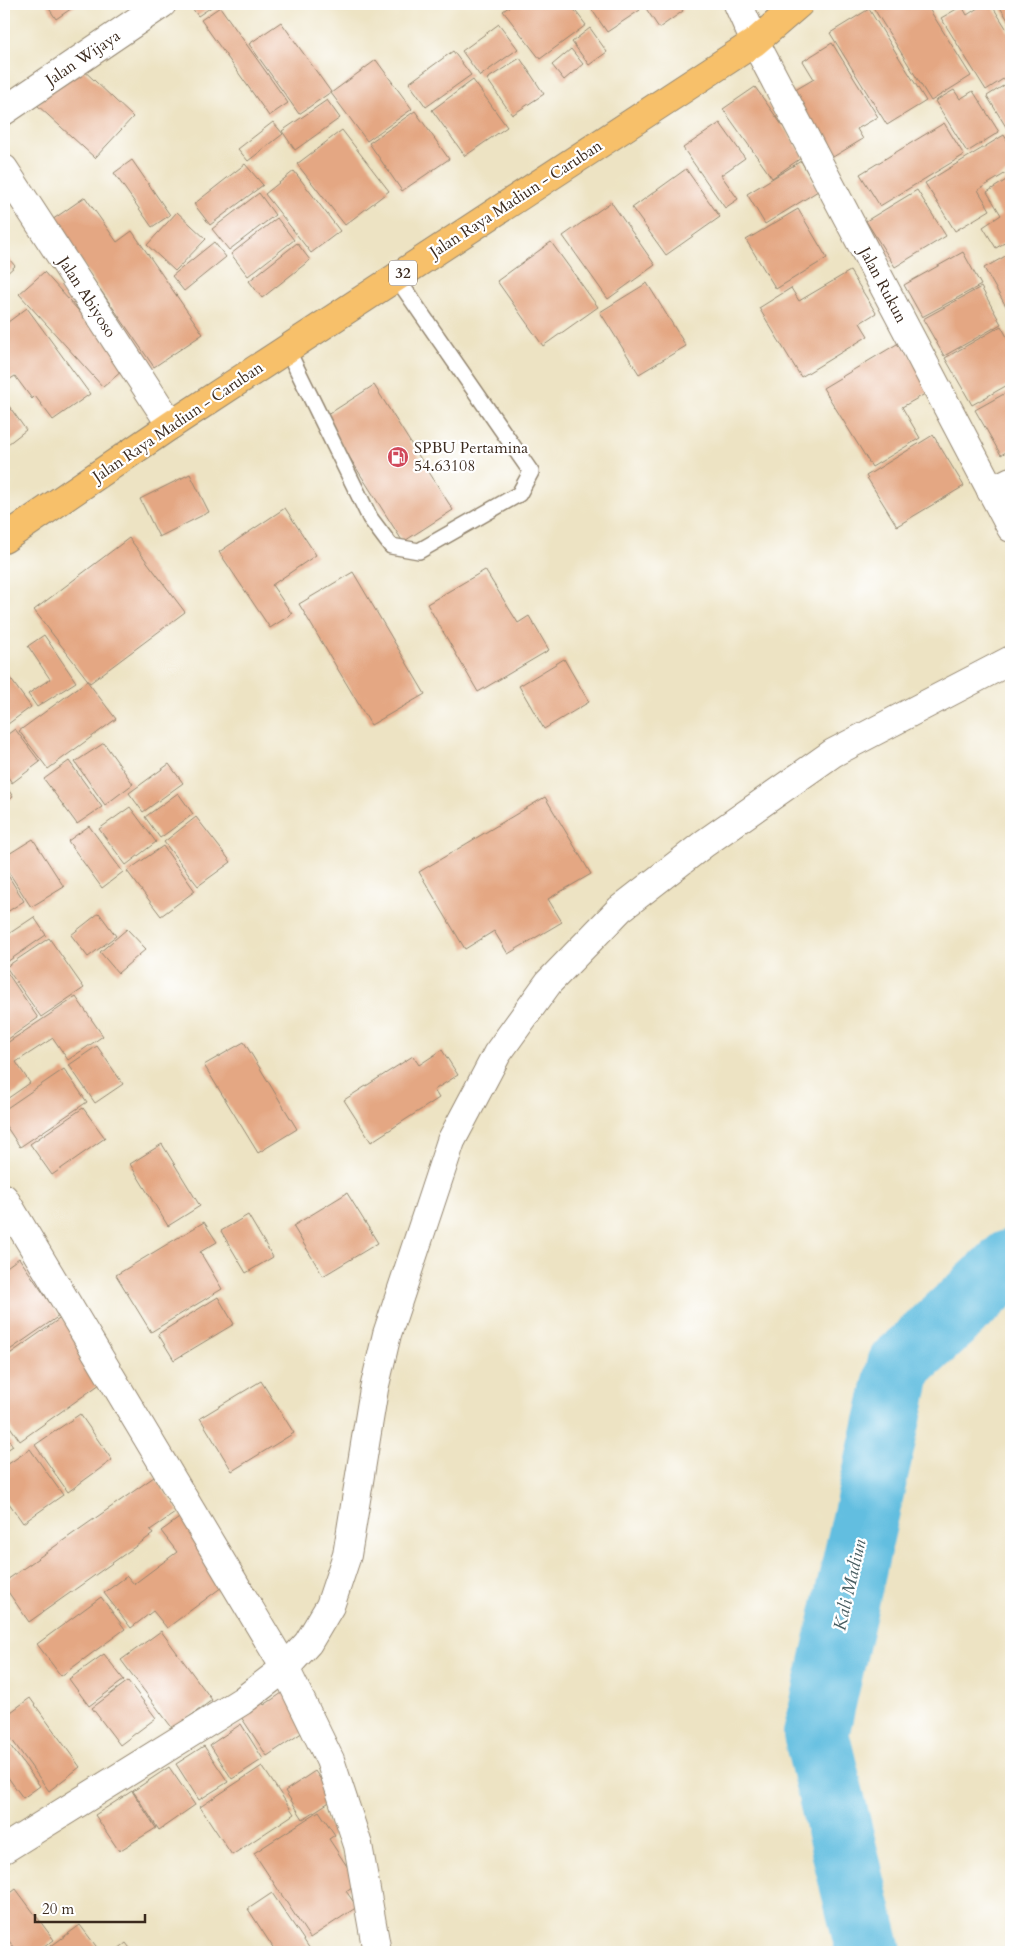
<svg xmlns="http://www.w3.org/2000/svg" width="1015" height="1956" font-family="Cardo,serif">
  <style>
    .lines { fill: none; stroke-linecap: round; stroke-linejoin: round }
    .river { stroke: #62bee0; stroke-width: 66 }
    .building { fill: #e4a783 }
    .service-casing { stroke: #948670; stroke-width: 18 }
    .minor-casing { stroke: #948670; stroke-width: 30 }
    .trunk-casing { stroke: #948670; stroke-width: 30 }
    .service { stroke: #fff; stroke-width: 15 }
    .minor { stroke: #fff; stroke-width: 28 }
    .trunk { stroke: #f7c06b; stroke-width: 28 }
    .labels { text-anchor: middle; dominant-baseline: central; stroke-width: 4.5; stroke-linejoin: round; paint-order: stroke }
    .shield { fill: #fff; stroke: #766a62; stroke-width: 1 }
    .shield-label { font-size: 15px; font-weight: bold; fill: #3b2a1e }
    .street-label { font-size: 16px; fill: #3b2a1e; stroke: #fff }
    .poi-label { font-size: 16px; fill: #3b2a1e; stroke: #fff; text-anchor: start }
    .water-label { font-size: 18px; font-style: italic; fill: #495e62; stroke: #fff }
  </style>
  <rect width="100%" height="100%" fill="#fff"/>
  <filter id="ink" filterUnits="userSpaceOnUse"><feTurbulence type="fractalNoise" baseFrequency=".02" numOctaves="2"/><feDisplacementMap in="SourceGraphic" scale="10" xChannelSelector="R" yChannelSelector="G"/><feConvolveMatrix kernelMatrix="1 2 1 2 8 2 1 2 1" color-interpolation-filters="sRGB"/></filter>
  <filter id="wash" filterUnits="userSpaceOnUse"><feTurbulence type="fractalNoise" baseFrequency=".0096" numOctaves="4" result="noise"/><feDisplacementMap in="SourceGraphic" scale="20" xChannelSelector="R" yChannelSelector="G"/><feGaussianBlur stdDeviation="1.12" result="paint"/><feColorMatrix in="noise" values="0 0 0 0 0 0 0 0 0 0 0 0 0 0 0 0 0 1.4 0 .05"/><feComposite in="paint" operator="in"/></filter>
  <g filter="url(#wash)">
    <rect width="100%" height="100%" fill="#ede3c3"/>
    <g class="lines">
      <path class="river" d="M 869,1952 L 816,1734 L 900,1365 L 1011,1262"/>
    </g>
    <g id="blocks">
      <g class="building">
        <path d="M 46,4 L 78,4 L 56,19 Z"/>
        <path d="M 189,4 L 216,4 L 198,16 Z"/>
        <path d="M 513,4 L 570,4 L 586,25 L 540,59 L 503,11 Z"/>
        <path d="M 588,4 L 636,4 L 640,10 L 607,32 Z"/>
        <path d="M 643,4 L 678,4 L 683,11 L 659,28 Z"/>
        <path d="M 871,4 L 926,4 L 971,76 L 931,101 Z"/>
        <path d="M 984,4 L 991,4 L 1011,36 L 1011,74 L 986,90 L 941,18 L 962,6 L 967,15 Z"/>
        <path d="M 998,4 L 1011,4 L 1011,25 Z"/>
        <path d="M 220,7 L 288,103 L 269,116 L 201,20 Z"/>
        <path d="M 869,9 L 926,101 L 887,125 L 830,33 Z"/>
        <path d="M 281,22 L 331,92 L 299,114 L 249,44 Z"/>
        <path d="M 499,24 L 518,49 L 480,76 L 462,51 Z"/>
        <path d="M 590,28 L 607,52 L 589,65 L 572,42 Z"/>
        <path d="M 832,43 L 878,117 L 857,129 L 863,139 L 828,160 L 787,95 L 814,79 L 803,61 Z"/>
        <path d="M 571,49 L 583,64 L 564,80 L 552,65 Z"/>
        <path d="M 453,51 L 471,75 L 426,107 L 409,83 Z"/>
        <path d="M 520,58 L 544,94 L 512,115 L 487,79 Z"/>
        <path d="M 376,60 L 412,109 L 367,141 L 331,93 Z"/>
        <path d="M 76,63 L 133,117 L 95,158 L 37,105 Z"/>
        <path d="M 473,80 L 507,127 L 465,156 L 432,110 Z"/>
        <path d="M 1011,81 L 1011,135 L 987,96 Z"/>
        <path d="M 755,87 L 804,156 L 772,178 L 723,109 Z"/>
        <path d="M 954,90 L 960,99 L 973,91 L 999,132 L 967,152 L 935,101 Z"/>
        <path d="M 327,100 L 340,118 L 295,150 L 282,131 Z"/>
        <path d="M 415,111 L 449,159 L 402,191 L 369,143 Z"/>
        <path d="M 273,122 L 283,134 L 248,161 L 238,149 Z"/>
        <path d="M 720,123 L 745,158 L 721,175 L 738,199 L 725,208 L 683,148 Z"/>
        <path d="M 944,123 L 964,155 L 880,206 L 860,174 Z"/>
        <path d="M 342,130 L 389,191 L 345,225 L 297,164 Z"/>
        <path d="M 1004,135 L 1011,147 L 1011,170 L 978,190 L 990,210 L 955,231 L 925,183 Z"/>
        <path d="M 132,160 L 170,215 L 152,227 L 114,173 Z"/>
        <path d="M 801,161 L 818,191 L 765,224 L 747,194 Z"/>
        <path d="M 245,164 L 263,185 L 210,225 L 194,204 Z"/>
        <path d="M 686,169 L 720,217 L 666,255 L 632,208 Z"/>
        <path d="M 294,171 L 340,231 L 311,253 L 265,194 Z"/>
        <path d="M 1011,177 L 1011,239 L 996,248 L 983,227 L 1001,215 L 987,192 Z"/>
        <path d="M 917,190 L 946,236 L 895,267 L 866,221 Z"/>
        <path d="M 259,193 L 275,215 L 229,250 L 212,229 Z"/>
        <path d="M 85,197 L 117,242 L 132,231 L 203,334 L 154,367 L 52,220 Z"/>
        <path d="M 611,202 L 655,265 L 608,299 L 563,236 Z"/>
        <path d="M 798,209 L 827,258 L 776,289 L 746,240 Z"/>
        <path d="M 177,212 L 206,239 L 175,271 L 147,245 Z"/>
        <path d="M 277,218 L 294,240 L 248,276 L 231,254 Z"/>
        <path d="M 214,242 L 226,257 L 184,291 L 172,276 Z"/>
        <path d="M 551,242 L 598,307 L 543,346 L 497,281 Z"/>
        <path d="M 297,243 L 310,260 L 262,298 L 249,281 Z"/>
        <path d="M 963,252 L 981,285 L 922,317 L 904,285 Z"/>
        <path d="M 4,253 L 15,266 L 4,276 Z"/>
        <path d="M 1011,253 L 1011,305 L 1007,308 L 984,268 Z"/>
        <path d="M 850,271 L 876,313 L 860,323 L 868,336 L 801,377 L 759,308 L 791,288 L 799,301 Z"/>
        <path d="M 44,272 L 128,366 L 103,387 L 19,294 Z"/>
        <path d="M 647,283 L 686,346 L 639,374 L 600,312 Z"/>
        <path d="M 981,287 L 1001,324 L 944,356 L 923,319 Z"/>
        <path d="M 27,308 L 90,394 L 53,420 L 35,396 L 32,399 L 15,376 L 4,383 L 4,325 Z"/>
        <path d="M 1001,326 L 1011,344 L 1011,383 L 972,405 L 945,358 Z"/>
        <path d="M 902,341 L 932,390 L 902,407 L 920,438 L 872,467 L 823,388 Z"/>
        <path d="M 374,385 L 453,510 L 403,542 L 324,417 Z"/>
        <path d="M 1011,390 L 1011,449 L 1001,455 L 975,410 Z"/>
        <path d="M 4,399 L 26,430 L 4,447 Z"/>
        <path d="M 933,435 L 964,486 L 897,526 L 866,476 Z"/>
        <path d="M 190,474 L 209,512 L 159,537 L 140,499 Z"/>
        <path d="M 285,508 L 316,555 L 272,585 L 292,614 L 270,628 L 219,552 Z"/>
        <path d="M 129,538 L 185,612 L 90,683 L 34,610 Z"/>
        <path d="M 485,570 L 518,623 L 529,616 L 549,650 L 478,692 L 427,604 Z"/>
        <path d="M 353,572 L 425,694 L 371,725 L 299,604 Z"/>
        <path d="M 44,635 L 76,682 L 37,707 L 28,694 L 50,679 L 28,646 Z"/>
        <path d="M 564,659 L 589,702 L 544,729 L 519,686 Z"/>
        <path d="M 4,670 L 31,707 L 4,727 Z"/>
        <path d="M 87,681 L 116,719 L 48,769 L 19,731 Z"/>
        <path d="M 15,729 L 40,762 L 12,783 L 4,771 L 4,737 Z"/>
        <path d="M 104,743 L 133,784 L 105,805 L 75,762 Z"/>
        <path d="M 69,761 L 102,807 L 77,824 L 44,779 Z"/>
        <path d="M 169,764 L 183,783 L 143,812 L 129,793 Z"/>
        <path d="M 4,783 L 13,797 L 4,804 Z"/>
        <path d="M 178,793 L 193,814 L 160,838 L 145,817 Z"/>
        <path d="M 545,797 L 591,874 L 548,899 L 562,922 L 508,954 L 494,931 L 465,949 L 419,872 Z"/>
        <path d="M 130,807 L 156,842 L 126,865 L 99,829 Z"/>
        <path d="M 196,817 L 231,862 L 198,886 L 164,842 Z"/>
        <path d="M 89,826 L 123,872 L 102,888 L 68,841 Z"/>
        <path d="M 33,839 L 64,887 L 31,907 L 4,865 L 4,857 Z"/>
        <path d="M 163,846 L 195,891 L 161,916 L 127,871 Z"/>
        <path d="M 4,869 L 24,901 L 4,914 Z"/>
        <path d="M 99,913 L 116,936 L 88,957 L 71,935 Z"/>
        <path d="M 34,917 L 46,935 L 4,964 L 4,937 Z"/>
        <path d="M 127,929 L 146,949 L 118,973 L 100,952 Z"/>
        <path d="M 49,938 L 84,988 L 41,1017 L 6,967 Z"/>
        <path d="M 4,968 L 38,1018 L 4,1042 Z"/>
        <path d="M 76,997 L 103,1036 L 68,1060 L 53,1038 L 16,1062 L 30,1083 L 4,1101 L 4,1045 Z"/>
        <path d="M 244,1042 L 297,1129 L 258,1153 L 204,1065 Z"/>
        <path d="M 97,1046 L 123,1084 L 95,1103 L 69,1065 Z"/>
        <path d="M 442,1050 L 458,1075 L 434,1090 L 439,1098 L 371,1142 L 344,1100 L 413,1056 L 419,1065 Z"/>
        <path d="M 64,1069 L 87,1102 L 20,1147 L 4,1123 L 4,1110 Z"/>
        <path d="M 83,1108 L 105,1138 L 52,1175 L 30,1144 Z"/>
        <path d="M 162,1144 L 200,1206 L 168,1226 L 130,1164 Z"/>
        <path d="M 347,1193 L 378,1243 L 323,1276 L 293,1226 Z"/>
        <path d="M 248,1215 L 273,1257 L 246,1273 L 221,1231 Z"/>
        <path d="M 204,1222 L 217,1242 L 200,1252 L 222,1289 L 151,1332 L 116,1275 Z"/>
        <path d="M 19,1258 L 59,1316 L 4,1354 L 4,1269 Z"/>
        <path d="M 218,1297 L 234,1324 L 174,1360 L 158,1334 Z"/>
        <path d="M 62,1317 L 107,1379 L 20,1441 L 4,1418 L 4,1358 Z"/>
        <path d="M 261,1381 L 294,1433 L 232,1471 L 200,1418 Z"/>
        <path d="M 80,1414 L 112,1460 L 68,1492 L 35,1445 Z"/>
        <path d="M 4,1433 L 13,1446 L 4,1452 Z"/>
        <path d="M 30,1449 L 63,1495 L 23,1523 L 4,1496 L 4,1467 Z"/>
        <path d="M 154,1477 L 178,1511 L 150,1530 L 153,1534 L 29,1622 L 4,1586 L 4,1582 Z"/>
        <path d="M 182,1516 L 230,1581 L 167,1628 L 153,1611 L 131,1628 L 104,1593 L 127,1576 L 134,1584 L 177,1552 L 161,1531 Z"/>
        <path d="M 101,1597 L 125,1629 L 61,1676 L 37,1644 Z"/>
        <path d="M 161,1631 L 212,1700 L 173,1729 L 121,1660 Z"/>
        <path d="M 104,1654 L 124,1680 L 89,1706 L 69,1679 Z"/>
        <path d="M 128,1681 L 156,1718 L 120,1745 L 92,1708 Z"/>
        <path d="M 288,1689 L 312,1726 L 267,1756 L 235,1708 L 257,1694 L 264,1705 Z"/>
        <path d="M 30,1698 L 80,1767 L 49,1791 L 4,1729 L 4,1717 Z"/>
        <path d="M 241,1724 L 263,1759 L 232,1779 L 210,1745 Z"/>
        <path d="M 4,1737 L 40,1786 L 23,1798 L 4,1772 Z"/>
        <path d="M 204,1746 L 228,1782 L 199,1800 L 176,1764 Z"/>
        <path d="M 262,1766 L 294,1814 L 232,1855 L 200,1807 Z"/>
        <path d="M 169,1767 L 195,1805 L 159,1830 L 133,1791 Z"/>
        <path d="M 315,1771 L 334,1799 L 303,1819 L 285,1791 Z"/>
        <path d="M 132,1791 L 156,1828 L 119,1851 L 95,1815 Z"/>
        <path d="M 319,1811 L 335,1835 L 329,1839 L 358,1883 L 346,1891 L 357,1907 L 310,1938 L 254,1853 Z"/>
        <path d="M 16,1889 L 54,1940 L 37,1952 L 17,1952 L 4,1934 L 4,1898 Z"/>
        <path d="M 272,1893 L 310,1949 L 305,1952 L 276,1952 L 248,1909 Z"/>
        <path d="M 80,1925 L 99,1950 L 96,1952 L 43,1952 Z"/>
        <path d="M 126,1943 L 133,1952 L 114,1952 Z"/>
      </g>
    </g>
  </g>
  <g filter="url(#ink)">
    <use href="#blocks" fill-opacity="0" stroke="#948670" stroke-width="1"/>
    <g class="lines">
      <g class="service-casing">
        <path id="service" d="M 287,349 L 370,518 L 391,546 L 419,551 L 519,494 L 531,472 L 396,277"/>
      </g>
      <g class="minor-casing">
        <g id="minor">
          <path d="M 738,4 L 755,42 L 1011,528"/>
          <path d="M 4,111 L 162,4"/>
          <path d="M 4,169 L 171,425"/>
          <path d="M 991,491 L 1011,481"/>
          <path d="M 4,1198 L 285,1668 L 330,1760 L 358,1845 L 377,1952"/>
          <path d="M 4,1849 L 242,1701 L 285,1668 L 308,1643 L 330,1606 L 347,1555 L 374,1389 L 387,1334 L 451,1141 L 497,1054 L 549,982 L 620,909 L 705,843 L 833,753 L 1011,660"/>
        </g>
      </g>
      <g class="trunk-casing">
        <path id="trunk" d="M 4,539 L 171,425 L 755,42 L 799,4"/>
      </g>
      <use href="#service" class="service"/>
      <use href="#minor" class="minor"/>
      <use href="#trunk" class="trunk"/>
    </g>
  </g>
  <defs>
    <g id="fuel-disc" transform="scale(1.125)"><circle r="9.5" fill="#d1495b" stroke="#fff"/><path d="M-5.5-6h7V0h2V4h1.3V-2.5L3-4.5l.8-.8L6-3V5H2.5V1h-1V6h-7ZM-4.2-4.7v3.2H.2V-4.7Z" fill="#fff"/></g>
  </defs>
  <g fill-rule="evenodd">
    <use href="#fuel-disc" x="398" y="457"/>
  </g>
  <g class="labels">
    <rect class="shield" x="389" y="260.5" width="28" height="25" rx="4"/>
    <g class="shield-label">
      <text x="403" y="273">32</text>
    </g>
    <g class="street-label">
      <text transform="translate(83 58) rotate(-34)">Jalan Wijaya</text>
      <text transform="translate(516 199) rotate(-33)">Jalan Raya Madiun - Caruban</text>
      <text transform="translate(883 285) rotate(62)">Jalan Rukun</text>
      <text transform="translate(87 297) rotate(57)">Jalan Abiyoso</text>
      <text transform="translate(178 422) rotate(-34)">Jalan Raya Madiun - Caruban</text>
    </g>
    <g class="poi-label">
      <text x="414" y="448">SPBU Pertamina<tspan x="414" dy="18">54.63108</tspan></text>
    </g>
    <g class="water-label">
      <text transform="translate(850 1585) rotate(-77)">Kali Madiun</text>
    </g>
  </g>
  <rect width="1015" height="1956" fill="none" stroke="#fff" stroke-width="20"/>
  <path d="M35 1914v8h110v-8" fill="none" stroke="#3b2a1e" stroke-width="2.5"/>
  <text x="42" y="1914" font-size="15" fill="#3b2a1e" stroke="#ffffff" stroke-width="4" paint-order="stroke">20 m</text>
</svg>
